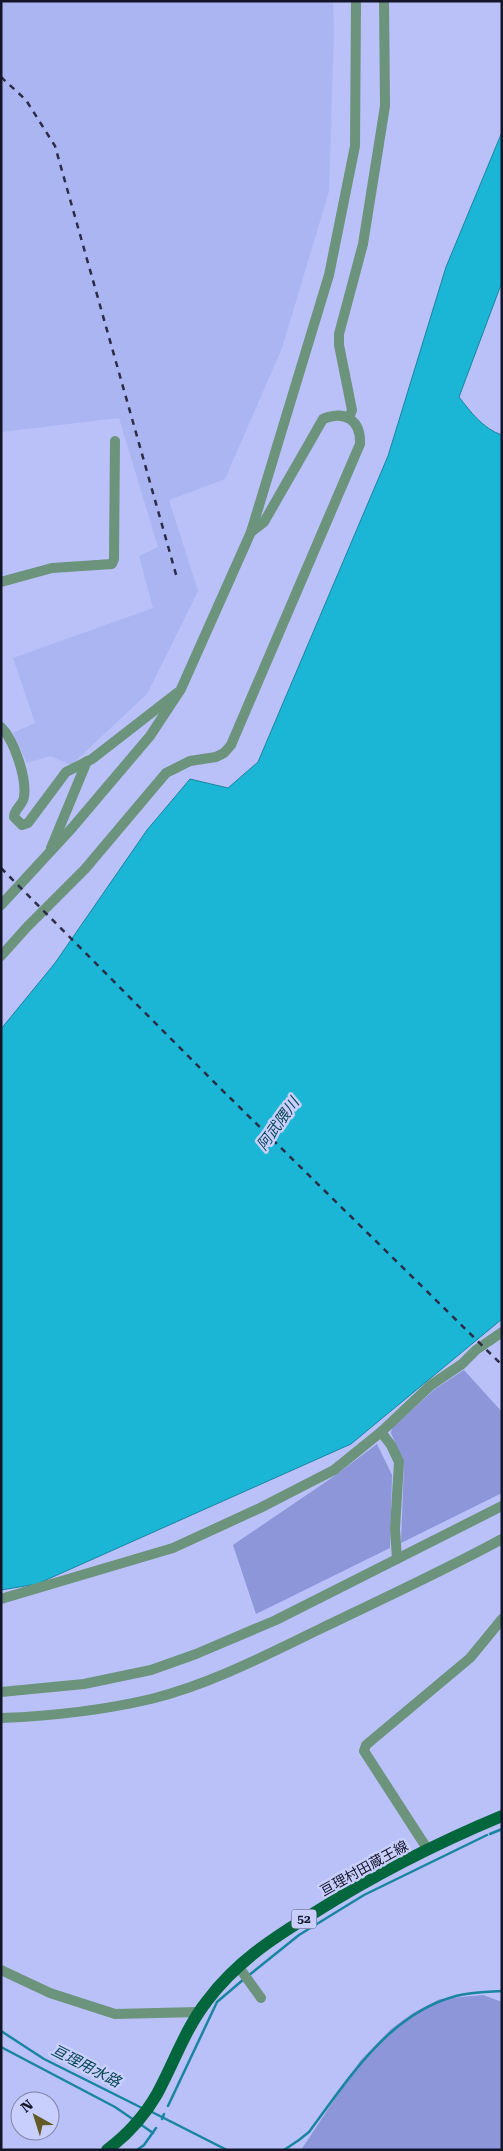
<svg xmlns="http://www.w3.org/2000/svg" width="503" height="2151" font-family="'Roboto Serif','Noto Sans JP',serif">
  <style>
    .built { fill: #abb5f2 }
    .green { fill: #8c96d9 }
    .water { fill: #1bb5d5; stroke: #1985a1 }
    .lines { fill: none; stroke-linecap: round; stroke-linejoin: round }
    .stream { stroke: #1985a1; stroke-width: 2.5 }
    .minor { stroke: #6c937b; stroke-width: 10 }
    .major { stroke: #03663d; stroke-width: 12 }
    .rail { stroke: #2a2d45; stroke-width: 2.5; stroke-dasharray: 6 6; stroke-linecap: butt }
    .labels { text-anchor: middle; dominant-baseline: central; stroke-width: 5; stroke-linejoin: round; paint-order: stroke }
    .shield { fill: #c8cffc; stroke: #494d68; stroke-width: 1 }
    .shield-label { font-size: 12px; font-weight: bold; fill: #131529 }
    .street-label { font-size: 14px; fill: #131529; stroke: #c8cffc }
    .water-label { font-size: 15px; font-style: italic; fill: #094654; stroke: #c8cffc }
  </style>
  <rect width="100%" height="100%" fill="#b9c1f8"/>
  <path class="built" d="M 1,1 L 333,1 L 334,31 L 329,191 L 282,348 L 225,479 L 169,500 L 198,591 L 147,694 L 71,765 L 50,756 L 27,763 L 13,733 L 35,723 L 13,658 L 153,608 L 139,556 L 158,547 L 119,418 L 1,432 Z"/>
  <g class="green">
    <path d="M 464,1370 L 502,1412 L 502,1493 L 401,1543 L 404,1464 L 391,1433 L 392,1428 L 435,1389 Z"/>
    <path d="M 377,1444 L 392,1475 L 390,1548 L 256,1614 L 233,1545 L 333,1477 Z"/>
    <path d="M 483,1995 L 502,2002 L 502,2150 L 301,2150 L 360,2061 L 391,2029 L 413,2013 L 440,1999 Z"/>
  </g>
  <path class="water" d="M 502,132 L 502,282 L 459,397 C 470,411 483,429 502,435 L 502,1319 L 351,1444 L 37,1584 L 1,1590 L 1,1029 L 55,963 L 147,830 L 190,779 L 228,788 L 258,762 L 388,456 L 446,267 Z"/>
  <g class="lines">
    <g class="stream">
      <path d="M 490,1834 L 502,1829"/>
      <path d="M 248,1976 L 299,1935 L 364,1895 L 487,1835"/>
      <path d="M 1,2031 L 44,2059 L 142,2108"/>
      <path d="M 1,2047 L 115,2107 L 134,2120"/>
      <path d="M 168,2106 L 217,2002 L 244,1979"/>
      <path d="M 150,2111 L 227,2150"/>
      <path d="M 162,2119 L 164,2114"/>
      <path d="M 140,2124 L 153,2133"/>
      <path d="M 137,2150 L 144,2145 L 156,2128"/>
      <path d="M 284,2150 L 299,2140 L 309,2132 C 348,2080 388,2014 456,1996 C 471,1992 486,1992 502,1991"/>
    </g>
    <g class="minor">
      <path d="M 349,418 L 352,410 L 339,345 L 339,334 L 363,244 L 385,106 L 384,1"/>
      <path d="M 1,582 L 52,568 L 112,564 L 114,559 L 115,441"/>
      <path d="M 1,727 C 14,740 27,778 24,797 C 23,805 14,809 14,817 L 22,825 L 28,823 L 66,772 L 92,759 L 177,693"/>
      <path d="M 51,848 L 87,761"/>
      <path d="M 1,905 L 72,828 L 150,736 L 181,689 L 251,532 L 329,275 L 355,146 L 356,1"/>
      <path d="M 1,956 L 27,927 L 85,869 L 166,773 L 190,761 L 216,757 L 224,753 L 231,745 L 360,444 C 361,420 345,410 323,419 L 264,522 L 251,532"/>
      <path d="M 381,1432 L 391,1445 L 399,1462 L 395,1529 L 397,1559"/>
      <path d="M 1,1599 L 173,1548 L 260,1508 L 334,1470 L 381,1432 L 431,1385 L 462,1364 L 476,1350 L 502,1332"/>
      <path d="M 1,1692 L 84,1684 L 151,1670 L 196,1654 L 276,1620 L 502,1506"/>
      <path d="M 1,1718 C 53,1716 100,1711 151,1699 C 211,1684 266,1655 322,1628 C 382,1599 443,1571 502,1539"/>
      <path d="M 428,1850 L 366,1754 L 364,1751 L 366,1745 L 470,1658 L 502,1619"/>
      <path d="M 238,1966 L 261,1998"/>
      <path d="M 1,1970 L 50,1993 L 115,2014 L 198,2012"/>
    </g>
    <path class="major" d="M 107,2150 C 127,2135 145,2115 157,2094 C 174,2063 185,2029 207,2001 C 236,1962 273,1938 314,1913 C 374,1875 437,1843 502,1816"/>
    <g class="rail">
      <path d="M 1,77 L 26,100 L 55,146 L 177,578"/>
      <path d="M 1,868 L 218,1086 L 502,1365"/>
    </g>
  </g>
  <g class="labels">
    <rect class="shield" x="291.5" y="1909.5" width="25" height="19" rx="4"/>
    <g class="shield-label">
      <text x="304" y="1919">52</text>
    </g>
    <g class="street-label">
      <text transform="translate(364 1868) rotate(-29)">亘理村田蔵王線</text>
    </g>
    <g class="water-label">
      <text transform="translate(278 1124) rotate(-54)">阿武隈川</text>
      <text transform="translate(86 2066) rotate(27)">亘理用水路</text>
    </g>
  </g>
  <rect width="503" height="2151" fill="none" stroke="#131529" stroke-width="5"/>
  <g transform="translate(35 2116) rotate(321)"><circle r="24" fill="#c8cffc" stroke="#8085a8"/>
  <path d="M0-4L9 19L0 12L-9 19Z" fill="#645a26"/>
  <text y="-8" font-size="14" font-weight="bold" text-anchor="middle" fill="#131529">N</text>
  </g>
</svg>
